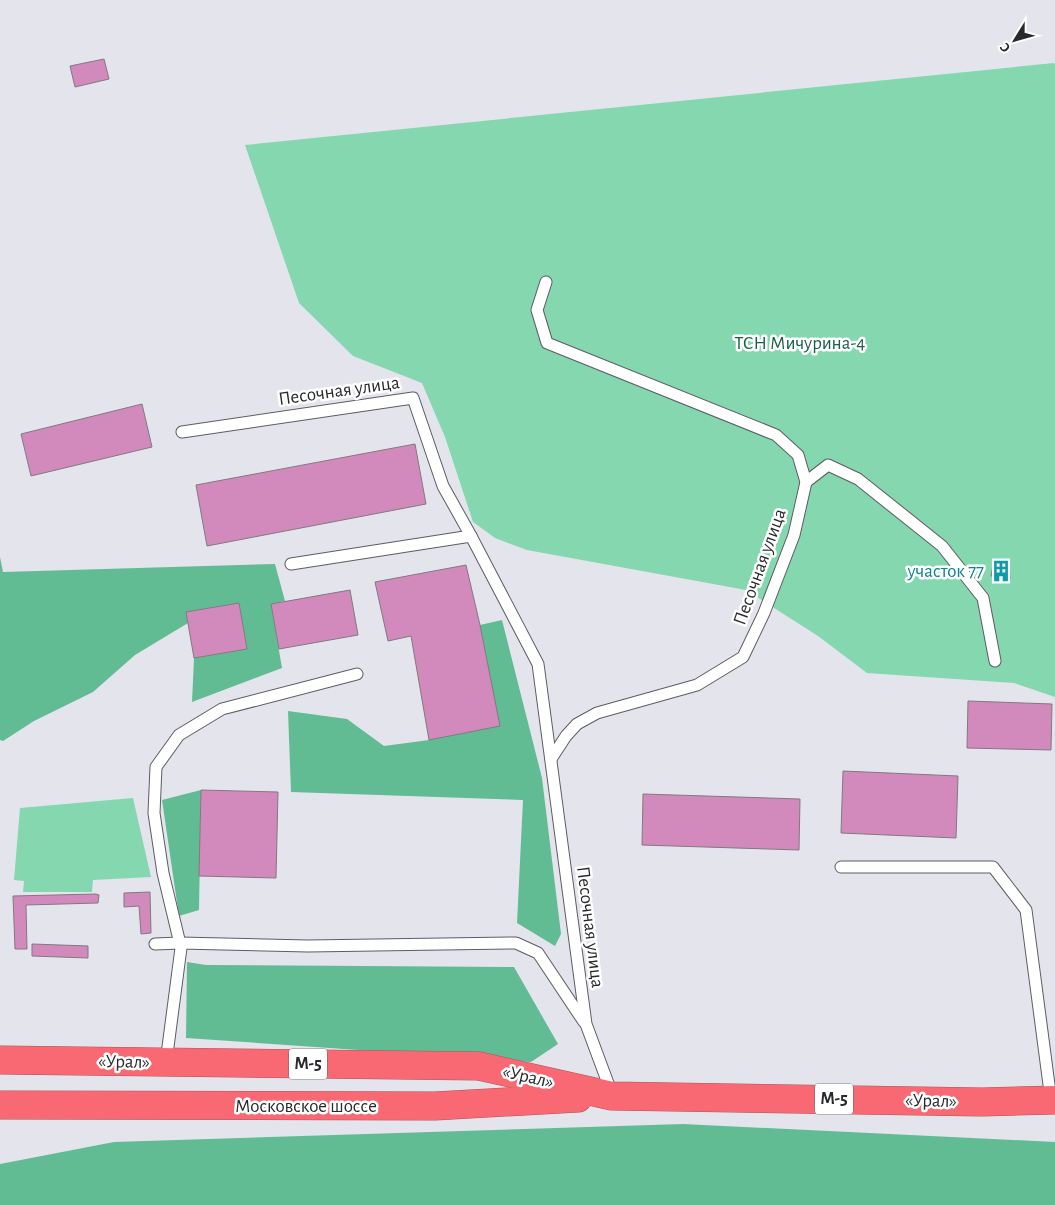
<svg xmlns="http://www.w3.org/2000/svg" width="1055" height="1205" font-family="'Alegreya Sans',sans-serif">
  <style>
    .green { fill: #85d7b0 }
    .forest { fill: #61bc93 }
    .building { fill: #d28abc; stroke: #81797e }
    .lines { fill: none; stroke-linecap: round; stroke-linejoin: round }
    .lane-casing { stroke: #5c5c64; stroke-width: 13 }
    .highway-casing { stroke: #af535a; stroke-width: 29 }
    .lane { stroke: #fff; stroke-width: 11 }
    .highway { stroke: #f86973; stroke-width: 28 }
    .labels { text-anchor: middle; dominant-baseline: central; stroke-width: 5; stroke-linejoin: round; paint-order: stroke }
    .shield { fill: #fff; stroke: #68696b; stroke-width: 1 }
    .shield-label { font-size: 18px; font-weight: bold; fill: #28292c }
    .park-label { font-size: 19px; fill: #1a6044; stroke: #fff }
    .street-label { font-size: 19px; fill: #28292c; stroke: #fff }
    .culture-label { font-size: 19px; fill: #0d838f; stroke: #fff; text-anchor: end }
  </style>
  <rect width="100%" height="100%" fill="#e4e4ed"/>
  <g class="green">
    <path d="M 1054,63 L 1055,64 L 1055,697 L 1014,683 L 867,673 L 818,636 L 746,590 L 527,550 L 495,538 L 473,522 L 445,437 L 422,383 L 353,356 L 299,303 L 245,145 Z"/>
    <path d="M 133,798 L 151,877 L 93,880 L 92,892 L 23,892 L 24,881 L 14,880 L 20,808 Z"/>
  </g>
  <g class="forest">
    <path d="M 0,557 L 3,572 L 275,564 L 285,601 L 271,604 L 282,668 L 192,702 L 194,658 L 247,649 L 239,603 L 186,612 L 188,623 L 135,655 L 93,692 L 34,721 L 3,741 L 0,740 Z"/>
    <path d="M 502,620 L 542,778 L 561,934 L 555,946 L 517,923 L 523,800 L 291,792 L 288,711 L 347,719 L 384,746 L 429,740 L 499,726 L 480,625 Z"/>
    <path d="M 201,790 L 199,910 L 179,916 L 162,800 Z"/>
    <path d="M 187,962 L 206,965 L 514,967 L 558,1044 L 531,1062 L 186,1038 Z"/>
    <path d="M 683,1124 L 1055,1142 L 1055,1205 L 0,1205 L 0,1164 L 114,1142 Z"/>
  </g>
  <g class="building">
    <path d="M 104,59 L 109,79 L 75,87 L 70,66 Z"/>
    <path d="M 142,404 L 152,447 L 31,476 L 21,434 Z"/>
    <path d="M 415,444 L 426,504 L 207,546 L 196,485 Z"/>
    <path d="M 994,560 L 1009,566 L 1010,579 L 991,576 Z"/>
    <path d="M 466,565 L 480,625 L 500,726 L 429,740 L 411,636 L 388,641 L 375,582 Z"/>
    <path d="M 350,590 L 358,635 L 279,649 L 271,604 Z"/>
    <path d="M 239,603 L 247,649 L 194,658 L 186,612 Z"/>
    <path d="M 968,701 L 1052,704 L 1051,750 L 967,748 Z"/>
    <path d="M 843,771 L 958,776 L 956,838 L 841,833 Z"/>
    <path d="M 201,790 L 278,792 L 276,878 L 199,876 Z"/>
    <path d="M 643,794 L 800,799 L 799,850 L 642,845 Z"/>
    <path d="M 150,892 L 151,933 L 141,934 L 139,906 L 124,907 L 124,893 Z"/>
    <path d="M 96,894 L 99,895 L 98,903 L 26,905 L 27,949 L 15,949 L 13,896 Z"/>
    <path d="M 32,944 L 88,946 L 88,958 L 32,956 Z"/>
  </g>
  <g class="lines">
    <g class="lane-casing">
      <g id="lane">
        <path d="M 546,282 L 537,310 L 547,343 L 776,435 L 798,455 L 806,482 L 794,535 L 764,613 L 743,657 L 697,685 L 597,713 L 577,724 L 566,736 L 551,759"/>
        <path d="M 182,432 L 413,398 L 443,486 L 471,536"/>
        <path d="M 806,482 L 828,465 L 858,479 L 942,546 L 983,598 L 995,661"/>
        <path d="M 291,564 L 471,536 L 538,664 L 586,1024 L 612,1094"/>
        <path d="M 841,867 L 993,867 L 1026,910 L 1051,1100"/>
        <path d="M 155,944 L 180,943 L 308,946 L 516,943 L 538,953 L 584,1022"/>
        <path d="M 166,1062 L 181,948 L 163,873 L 154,813 L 156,767 L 179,735 L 222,709 L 357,674"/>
      </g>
    </g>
    <g class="highway-casing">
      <g id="highway">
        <path d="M 0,1060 L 479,1066 L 612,1096 L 982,1102 L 1055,1100"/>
        <path d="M 0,1105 L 435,1106 L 578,1098"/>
      </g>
    </g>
    <use href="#lane" class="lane"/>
    <use href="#highway" class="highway"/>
  </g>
  <defs>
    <g id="building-bare" transform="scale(1.725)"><path d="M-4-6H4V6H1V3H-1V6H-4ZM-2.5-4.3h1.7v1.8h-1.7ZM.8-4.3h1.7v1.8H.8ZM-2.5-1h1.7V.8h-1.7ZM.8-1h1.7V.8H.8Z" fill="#0f9aa8" stroke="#fff" stroke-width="2.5" paint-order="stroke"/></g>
  </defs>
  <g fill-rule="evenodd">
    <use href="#building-bare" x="1001" y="571"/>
  </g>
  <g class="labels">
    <g class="shield">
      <rect x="289" y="1048.5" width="38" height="31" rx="4"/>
      <rect x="815" y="1083.5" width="38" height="31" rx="4"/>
    </g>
    <g class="shield-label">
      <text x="308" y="1064">М-5</text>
      <text x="834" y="1099">М-5</text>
    </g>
    <g class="park-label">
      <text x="800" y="343">ТСН Мичурина-4</text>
    </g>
    <g class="street-label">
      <text transform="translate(339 391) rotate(-8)">Песочная улица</text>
      <text transform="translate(760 567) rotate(-70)">Песочная улица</text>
      <text transform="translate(590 927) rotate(83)">Песочная улица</text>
      <text transform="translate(124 1062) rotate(1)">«Урал»</text>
      <text transform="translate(528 1077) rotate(13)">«Урал»</text>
      <text transform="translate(931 1101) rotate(1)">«Урал»</text>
      <text x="306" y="1106">Московское шоссе</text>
    </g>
    <g class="culture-label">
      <text x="984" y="571">участок 77</text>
    </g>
  </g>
  <g transform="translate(1015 40) rotate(233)" stroke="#ffffff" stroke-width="4" paint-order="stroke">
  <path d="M0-4L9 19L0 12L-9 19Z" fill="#28292c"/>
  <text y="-8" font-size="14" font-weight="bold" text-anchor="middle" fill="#28292c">С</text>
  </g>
</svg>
